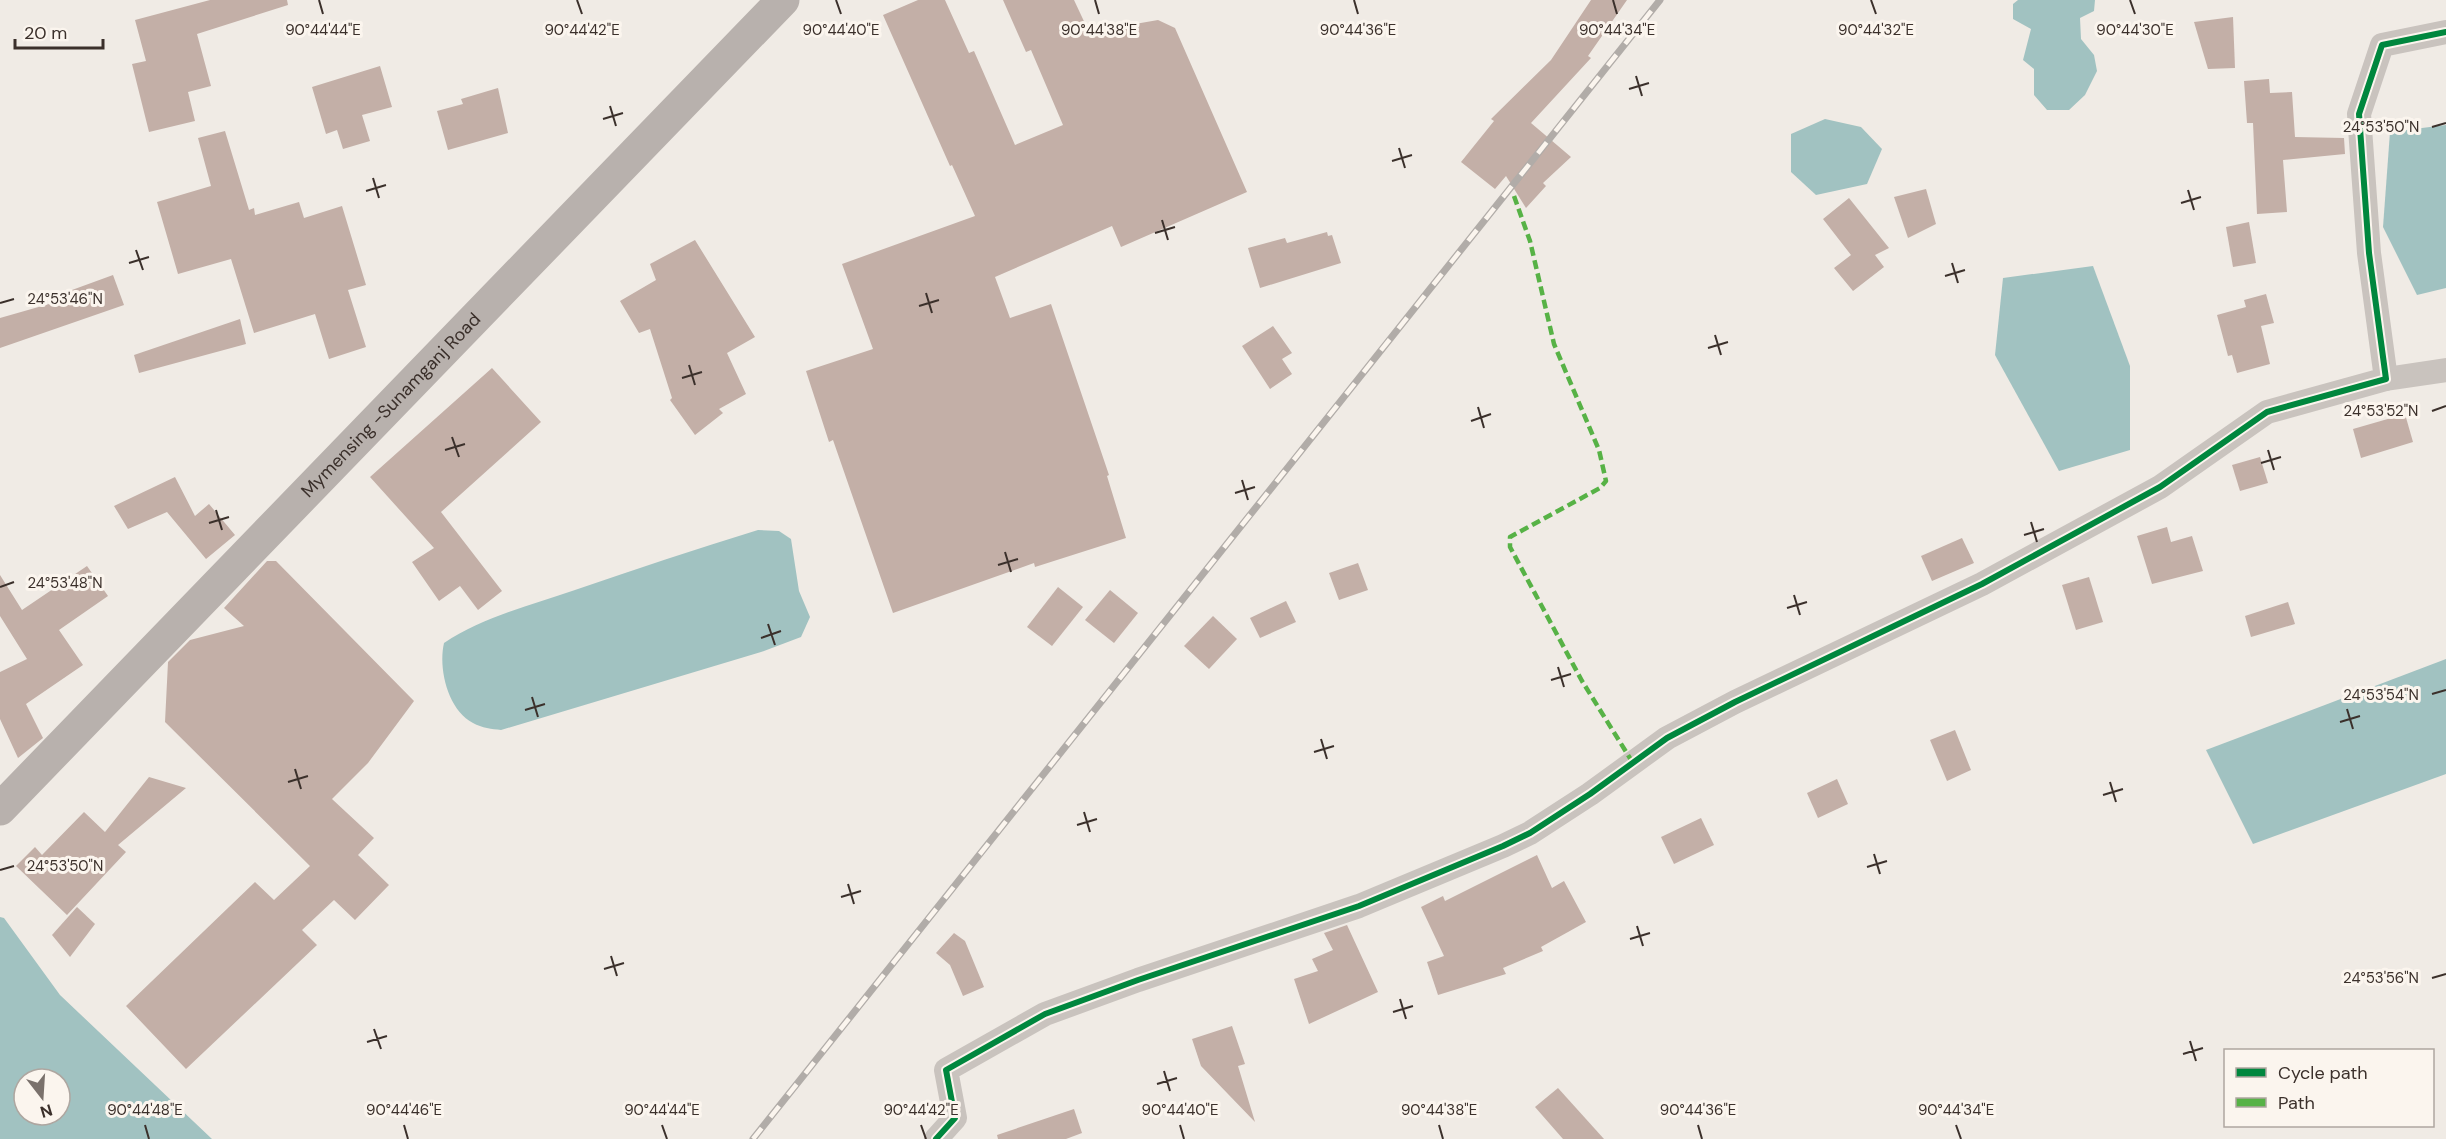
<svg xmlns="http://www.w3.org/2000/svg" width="2446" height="1139" font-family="'DM Sans',sans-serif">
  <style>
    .water { fill: #a1c2c1; fill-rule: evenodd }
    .building { fill: #c3afa7 }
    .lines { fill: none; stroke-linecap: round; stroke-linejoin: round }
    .minor { stroke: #c9c3be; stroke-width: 24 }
    .primary { stroke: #b8b1ad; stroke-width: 33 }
    .rail-casing { stroke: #b1aca8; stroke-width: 7 }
    .rail { stroke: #fbf5ee; stroke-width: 4.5; stroke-dasharray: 14; stroke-linecap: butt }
    .quiet { stroke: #57b246; stroke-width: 4.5; stroke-dasharray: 9 4.5; stroke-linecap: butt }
    .cycleway-casing { stroke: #fbf5ee; stroke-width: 10 }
    .cycleway { stroke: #00873e; stroke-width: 6 }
    .ticks { fill: none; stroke: #3b302b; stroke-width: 2 }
    .labels { text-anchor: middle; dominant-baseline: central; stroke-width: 6; stroke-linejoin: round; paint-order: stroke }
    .street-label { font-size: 18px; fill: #3b302b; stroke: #fbf5ee }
    .ticks-label { font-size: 15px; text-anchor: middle; fill: #3b302b; stroke: #fbf5ee; stroke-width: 6; stroke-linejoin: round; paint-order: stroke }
  </style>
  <rect width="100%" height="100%" fill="#f0ebe5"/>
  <g class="water">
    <path d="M 2018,0 L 2095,0 L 2094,11 L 2080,18 L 2081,39 L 2094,55 L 2097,71 L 2085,95 L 2069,110 L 2047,110 L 2034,95 L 2034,69 L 2023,60 L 2031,29 L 2013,19 L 2013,4 Z"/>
    <path d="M 1825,119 L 1861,127 L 1882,149 L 1867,184 L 1816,195 L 1791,172 L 1791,134 Z"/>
    <path d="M 2446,125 L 2446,288 L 2417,295 L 2383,227 L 2390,132 Z"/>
    <path d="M 2093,266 L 2130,366 L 2130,450 L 2059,471 L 1995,355 L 2003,278 Z"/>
    <path d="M 758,530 L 779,531 L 791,539 L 799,591 L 810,617 L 801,637 L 761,652 L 501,730 C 492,729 482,728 473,723 C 448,710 438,669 444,643 C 483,617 531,605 575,590 C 636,569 696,549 758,530 Z"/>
    <path d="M 2446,659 L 2446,774 L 2253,844 L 2206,750 Z"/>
    <path d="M 0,917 L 4,918 L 60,995 L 212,1139 L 0,1139 ZM 24,1079 L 60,1079 L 60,1115 L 24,1115 Z"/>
  </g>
  <g class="building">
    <path d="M 210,0 L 287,0 L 288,5 L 197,34 L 211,86 L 188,92 L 195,121 L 149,132 L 132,64 L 146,61 L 135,20 Z"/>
    <path d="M 918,0 L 945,0 L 969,53 L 974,51 L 1015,145 L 1063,125 L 1031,50 L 1026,52 L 1003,0 L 1074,0 L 1089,32 L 1158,20 L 1175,28 L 1247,192 L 1121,247 L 1112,226 L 995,277 L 1010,318 L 1051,304 L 1109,475 L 1107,476 L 1126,538 L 1035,567 L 1034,563 L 893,613 L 833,440 L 829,442 L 806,371 L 873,349 L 842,264 L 975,216 L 952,165 L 950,166 L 883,15 Z"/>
    <path d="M 1591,0 L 1627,0 L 1588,56 L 1591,58 L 1531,123 L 1571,157 L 1543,183 L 1546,186 L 1526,208 L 1506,176 L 1495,189 L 1461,162 L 1494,121 L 1491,119 L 1551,60 Z"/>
    <path d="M 2233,17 L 2235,68 L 2208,69 L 2194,22 Z"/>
    <path d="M 380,66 L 392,107 L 362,115 L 370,141 L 343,149 L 337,130 L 326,134 L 312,87 Z"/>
    <path d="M 2269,79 L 2270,93 L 2292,92 L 2295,137 L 2344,138 L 2345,154 L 2283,160 L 2287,212 L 2257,214 L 2253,123 L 2247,123 L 2244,81 Z"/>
    <path d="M 498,88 L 508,133 L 448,150 L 437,111 L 463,104 L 461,99 Z"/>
    <path d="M 225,131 L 249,210 L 254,208 L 255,215 L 299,202 L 304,218 L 342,206 L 366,285 L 348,290 L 366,347 L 329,359 L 315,314 L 254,333 L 231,259 L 178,274 L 157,202 L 211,186 L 198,138 Z"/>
    <path d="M 1926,189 L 1936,224 L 1908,238 L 1894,197 Z"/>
    <path d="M 1849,198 L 1889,248 L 1875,255 L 1884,267 L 1853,291 L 1834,268 L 1851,255 L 1823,219 Z"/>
    <path d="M 2249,222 L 2256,263 L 2233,267 L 2226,227 Z"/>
    <path d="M 1327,232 L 1328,236 L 1332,235 L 1341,263 L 1260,288 L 1248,248 L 1285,238 L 1287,243 Z"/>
    <path d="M 695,240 L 755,337 L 727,353 L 746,394 L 719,409 L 723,413 L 695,435 L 670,400 L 672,398 L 650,329 L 639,333 L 620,301 L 656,280 L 650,264 Z"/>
    <path d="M 113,275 L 124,305 L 0,348 L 0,318 L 63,300 L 61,294 Z"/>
    <path d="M 2266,294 L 2274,323 L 2261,326 L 2270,364 L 2237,373 L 2232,355 L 2228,356 L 2217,315 L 2246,307 L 2244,300 Z"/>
    <path d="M 240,319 L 246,344 L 139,373 L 134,355 Z"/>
    <path d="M 1273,326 L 1292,353 L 1282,359 L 1292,374 L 1270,389 L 1242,346 Z"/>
    <path d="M 492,368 L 541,422 L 441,512 L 502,591 L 478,610 L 460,586 L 439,601 L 412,562 L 434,548 L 370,477 Z"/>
    <path d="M 2405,414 L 2413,442 L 2361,458 L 2353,429 Z"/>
    <path d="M 2260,457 L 2268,483 L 2240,491 L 2232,465 Z"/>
    <path d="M 175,477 L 195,516 L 209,504 L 235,535 L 206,559 L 167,512 L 128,529 L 114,506 Z"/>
    <path d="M 2167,527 L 2171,542 L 2192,536 L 2203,571 L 2152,584 L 2137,536 Z"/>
    <path d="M 1962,538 L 1974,563 L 1932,581 L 1921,556 Z"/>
    <path d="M 267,561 L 276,561 L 414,701 L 368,763 L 332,799 L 374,838 L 358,855 L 389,885 L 355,920 L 334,900 L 302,930 L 317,945 L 186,1069 L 126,1006 L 255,882 L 274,900 L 310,866 L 165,722 L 168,662 L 190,640 L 244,626 L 224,608 Z"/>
    <path d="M 1358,563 L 1368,590 L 1339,600 L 1329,573 Z"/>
    <path d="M 87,566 L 108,596 L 59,630 L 83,665 L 26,704 L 43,738 L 18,758 L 0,719 L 0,672 L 27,659 L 0,616 L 0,575 L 22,610 Z"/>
    <path d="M 2089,577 L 2103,622 L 2076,630 L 2062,585 Z"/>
    <path d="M 1058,587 L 1083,607 L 1052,646 L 1027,627 Z"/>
    <path d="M 1110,590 L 1138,613 L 1114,643 L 1085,620 Z"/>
    <path d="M 1286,601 L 1296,622 L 1260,638 L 1250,618 Z"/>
    <path d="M 2288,602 L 2295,624 L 2251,637 L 2245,616 Z"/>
    <path d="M 1213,616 L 1237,639 L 1209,669 L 1184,646 Z"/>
    <path d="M 1955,730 L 1971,770 L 1947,781 L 1930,740 Z"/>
    <path d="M 149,777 L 186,788 L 118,845 L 126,852 L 67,915 L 16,866 L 35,847 L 42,855 L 84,812 L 105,832 Z"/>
    <path d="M 1837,779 L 1848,804 L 1818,818 L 1807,793 Z"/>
    <path d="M 1701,818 L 1714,845 L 1674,864 L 1661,837 Z"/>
    <path d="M 1537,855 L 1552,888 L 1564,881 L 1586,922 L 1541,947 L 1543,951 L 1503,968 L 1506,974 L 1438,995 L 1427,962 L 1444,956 L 1421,907 L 1443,896 L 1445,901 Z"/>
    <path d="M 77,907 L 95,924 L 70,957 L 52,935 Z"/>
    <path d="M 1347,925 L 1378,992 L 1309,1024 L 1294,979 L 1318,971 L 1312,959 L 1333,950 L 1324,933 Z"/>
    <path d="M 954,933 L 965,941 L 984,987 L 963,996 L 950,965 L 936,953 Z"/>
    <path d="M 1232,1026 L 1245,1064 L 1238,1066 L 1255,1122 L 1201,1066 L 1192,1039 Z"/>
    <path d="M 1558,1088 L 1604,1139 L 1563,1139 L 1535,1107 Z"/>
    <path d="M 1074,1109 L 1082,1133 L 1066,1139 L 998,1139 L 997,1135 Z"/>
  </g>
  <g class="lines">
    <g class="minor">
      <path d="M 2386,379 L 2446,370"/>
      <path d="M 936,1139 L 955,1118 L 946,1070 L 1045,1014 L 1138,980 L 1359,906 L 1503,846 L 1530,833 L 1590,794 L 1667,738 L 1735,702 L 1982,584 L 2160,487 L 2267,412 L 2386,379 L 2369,253 L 2359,114 L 2382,45 L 2446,32"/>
    </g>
    <path class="primary" id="s1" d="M 0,809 L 783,0"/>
    <g class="rail-casing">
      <path id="rail" d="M 753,1139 L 1660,0"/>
    </g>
    <use href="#rail" class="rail"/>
    <path class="quiet" d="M 1514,196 L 1530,241 L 1554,344 L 1599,450 L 1606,481 L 1600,488 L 1510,537 L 1510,547 L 1582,681 L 1633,763"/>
    <g class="cycleway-casing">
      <path id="cycleway" d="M 936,1139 L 955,1118 L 946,1070 L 1045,1014 L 1138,980 L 1359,906 L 1503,846 L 1530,833 L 1590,794 L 1667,738 L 1735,702 L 1982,584 L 2160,487 L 2267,412 L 2386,379 L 2369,253 L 2359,114 L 2382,45 L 2446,32"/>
    </g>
    <use href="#cycleway" class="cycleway"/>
  </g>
  <path class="ticks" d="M 319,0 L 323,14M 577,0 L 582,14M 836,0 L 841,14M 1095,0 L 1099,14M 1354,0 L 1358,14M 1613,0 L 1617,14M 1871,0 L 1876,14M 2130,0 L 2135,14M 1636,76 L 1642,96M 1629,89 L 1649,83M 610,106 L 616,126M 603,119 L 623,113M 2432,127 L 2446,123M 1399,148 L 1405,168M 1392,161 L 1412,155M 373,178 L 379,198M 2188,190 L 2194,210M 366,191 L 386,185M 2181,203 L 2201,197M 1162,220 L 1168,240M 1155,233 L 1175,227M 136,250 L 143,270M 129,263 L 149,257M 1952,263 L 1958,283M 1945,276 L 1965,270M 926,293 L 932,313M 0,303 L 14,299M 919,306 L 939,300M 1715,335 L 1721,355M 1708,348 L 1728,342M 689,365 L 695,385M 682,378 L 702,372M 1478,407 L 1484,428M 2432,411 L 2446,406M 1471,421 L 1491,414M 452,437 L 459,457M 445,450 L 465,444M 2268,450 L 2274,470M 2261,463 L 2281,457M 1242,480 L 1248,500M 1235,493 L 1255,487M 216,510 L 222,530M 2031,522 L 2037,542M 209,523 L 229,517M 2024,535 L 2044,529M 1005,552 L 1011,572M 998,565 L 1018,559M 0,587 L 14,582M 1794,595 L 1800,615M 1787,608 L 1807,602M 768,624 L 775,645M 761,638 L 781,631M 1558,667 L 1564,687M 1551,680 L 1571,674M 2432,694 L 2446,690M 532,697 L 538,717M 2347,709 L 2353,729M 525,710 L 545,704M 2340,722 L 2360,716M 1321,739 L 1327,759M 1314,752 L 1334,746M 295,769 L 301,789M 288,782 L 308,776M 2110,782 L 2116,802M 2103,795 L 2123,789M 1084,812 L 1090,832M 1077,825 L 1097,819M 1874,854 L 1880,874M 1867,867 L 1887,861M 0,870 L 14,866M 848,884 L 854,904M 841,897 L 861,891M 1637,926 L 1643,946M 1630,939 L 1650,933M 611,956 L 617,976M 604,969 L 624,963M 2432,978 L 2446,974M 1400,999 L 1406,1019M 1393,1012 L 1413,1006M 374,1029 L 381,1049M 2190,1041 L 2196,1061M 367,1042 L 387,1036M 2183,1054 L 2203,1048M 1164,1071 L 1170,1091M 1157,1084 L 1177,1078M 145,1125 L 149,1139M 404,1125 L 408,1139M 662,1125 L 667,1139M 921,1125 L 926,1139M 1180,1125 L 1184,1139M 1439,1125 L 1443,1139M 1698,1125 L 1702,1139M 1956,1125 L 1961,1139"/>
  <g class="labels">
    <g class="street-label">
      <text stroke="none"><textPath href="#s1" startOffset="562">Mymensing -Sunamganj Road</textPath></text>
    </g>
  </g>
  <g class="ticks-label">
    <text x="323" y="35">90°44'44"E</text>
    <text x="582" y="35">90°44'42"E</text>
    <text x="841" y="35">90°44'40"E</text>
    <text x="1099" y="35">90°44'38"E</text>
    <text x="1358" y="35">90°44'36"E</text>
    <text x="1617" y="35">90°44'34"E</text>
    <text x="1876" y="35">90°44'32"E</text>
    <text x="2135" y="35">90°44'30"E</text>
    <text x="2381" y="132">24°53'50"N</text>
    <text x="65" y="304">24°53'46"N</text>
    <text x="2381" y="416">24°53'52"N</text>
    <text x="65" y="588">24°53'48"N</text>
    <text x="2381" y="700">24°53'54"N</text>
    <text x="65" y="871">24°53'50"N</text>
    <text x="2381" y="983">24°53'56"N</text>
    <text x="145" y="1115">90°44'48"E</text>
    <text x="404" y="1115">90°44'46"E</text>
    <text x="662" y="1115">90°44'44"E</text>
    <text x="921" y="1115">90°44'42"E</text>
    <text x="1180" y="1115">90°44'40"E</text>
    <text x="1439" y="1115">90°44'38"E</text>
    <text x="1698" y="1115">90°44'36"E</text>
    <text x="1956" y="1115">90°44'34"E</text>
  </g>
  <rect x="2224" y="1049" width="210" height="78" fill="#fbf5ee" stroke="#aea6a0" stroke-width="1.5"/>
  <rect x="2236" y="1068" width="30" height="9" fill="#00873e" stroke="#aea6a0" stroke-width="1.5"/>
  <text x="2278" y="1079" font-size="18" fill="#3b302b">Cycle path</text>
  <rect x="2236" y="1098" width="30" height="9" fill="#57b246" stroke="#aea6a0" stroke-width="1.5"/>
  <text x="2278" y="1109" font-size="18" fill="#3b302b">Path</text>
  <g transform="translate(42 1097) rotate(163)"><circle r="28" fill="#fbf5ee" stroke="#aea6a0" stroke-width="1.5"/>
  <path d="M0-4.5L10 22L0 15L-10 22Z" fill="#7a716c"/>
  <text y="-9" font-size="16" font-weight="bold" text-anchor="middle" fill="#3b302b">N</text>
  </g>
  <path d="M15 39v9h88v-9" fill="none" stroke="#3b302b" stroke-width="3"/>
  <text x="24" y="39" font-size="18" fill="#3b302b" stroke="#fbf5ee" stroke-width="4.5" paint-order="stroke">20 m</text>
</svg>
